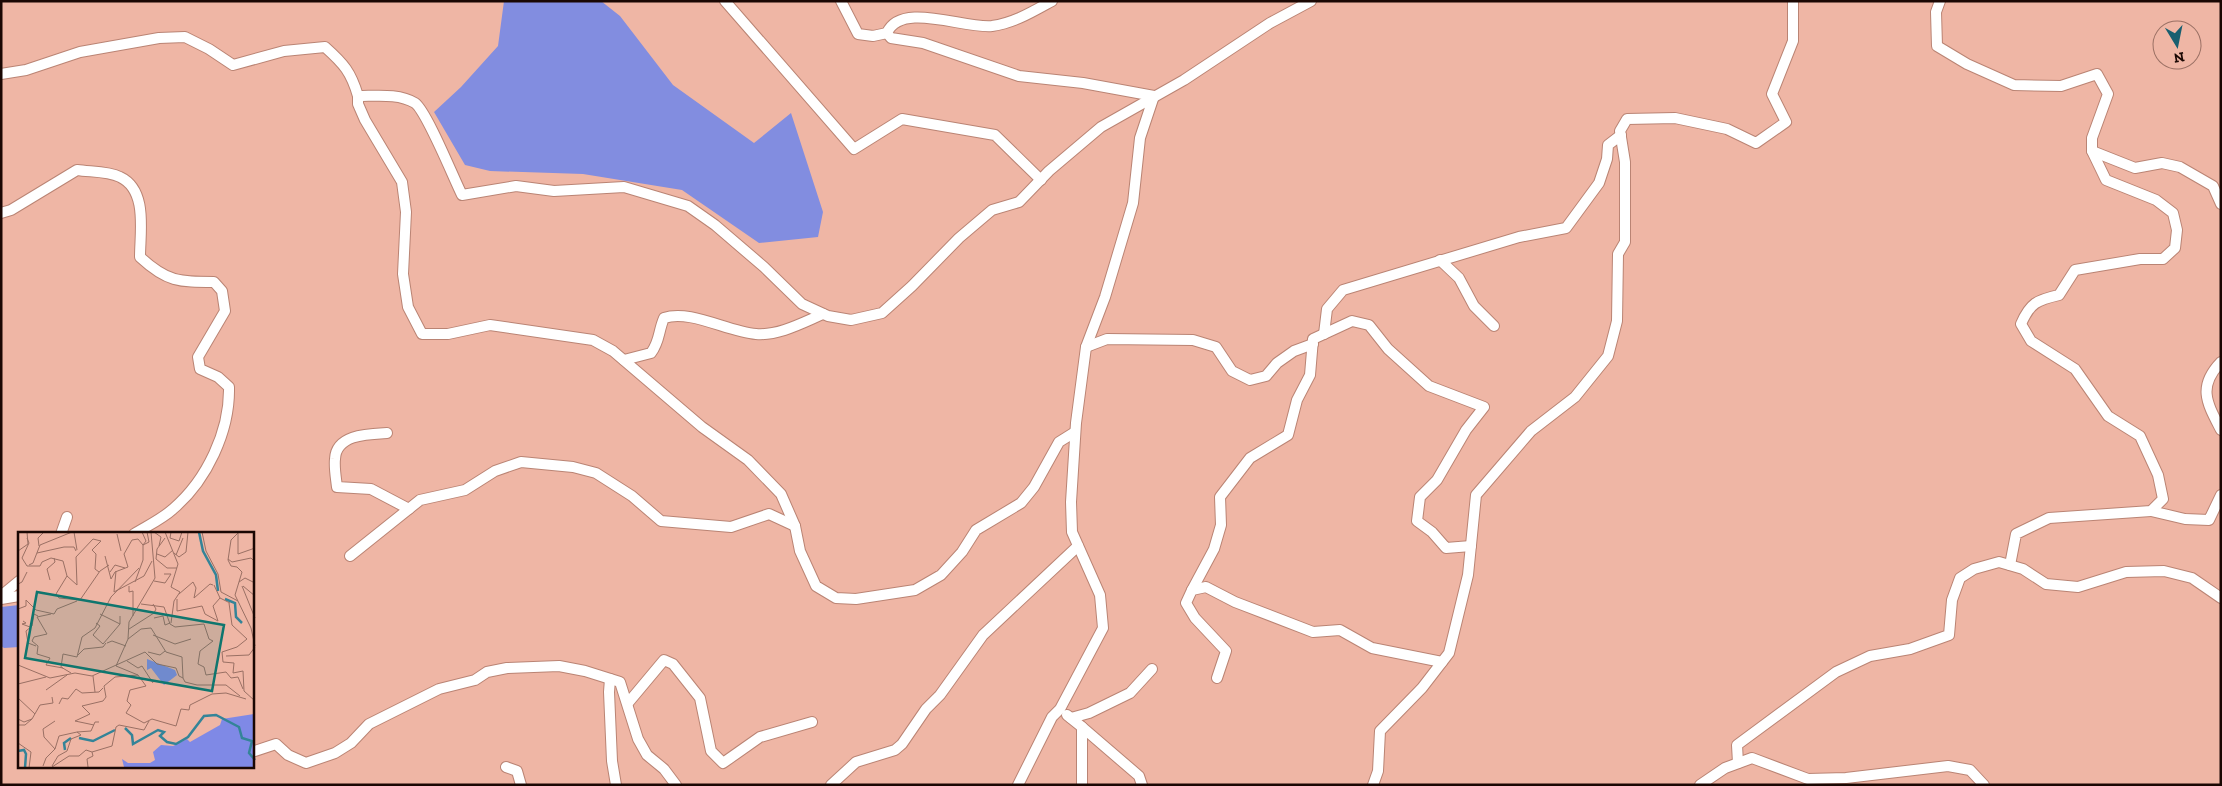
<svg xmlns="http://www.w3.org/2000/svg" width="2222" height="786" font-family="'Zilla Slab',serif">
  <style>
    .green { fill: #828de0 }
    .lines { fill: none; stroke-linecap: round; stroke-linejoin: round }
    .street-casing { stroke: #ba8474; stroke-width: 12 }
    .street { stroke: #fff; stroke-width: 10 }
    .inset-river { fill: none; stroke: #348498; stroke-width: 2.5 }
    .inset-road { fill: none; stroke: #9a7064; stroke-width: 1 }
    .view { fill: #0f766e; fill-opacity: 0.15; stroke: #0f766e; stroke-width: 2.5 }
    .inset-edge { fill: none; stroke: #1a0703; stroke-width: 2.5 }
  </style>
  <rect width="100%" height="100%" fill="#efb6a5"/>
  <g class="green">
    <path d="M 504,1 L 601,1 L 620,16 L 673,85 L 754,143 L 791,113 L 823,212 L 818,237 L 759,243 L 682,190 L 583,174 L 490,171 L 465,165 L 434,112 L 461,87 L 498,46 Z"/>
    <path d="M 19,605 L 19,647 L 4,648 L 1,646 L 1,607 Z"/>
  </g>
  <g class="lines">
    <g class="street-casing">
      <g id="street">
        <path d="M 725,1 L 854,149 L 902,119 L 995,135 L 1041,180"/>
        <path d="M 841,1 L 858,34 L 873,36 L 887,33"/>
        <path d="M 1052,1 C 1032,12 1014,23 992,26 C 964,29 901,1 887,33 L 891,38 L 923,43 L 1019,76 L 1083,83 L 1154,96"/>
        <path d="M 1940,1 L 1936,12 L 1937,46 L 1967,64 L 2014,85 L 2061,86 L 2097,74 L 2108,94 L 2092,138 L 2092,151 L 2106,180 L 2156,200 L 2173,213 L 2177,230 L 2175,248 L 2163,259 L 2140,259 L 2075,270 L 2059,295 C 2037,300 2030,303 2021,324 L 2031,341 L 2075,369 L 2108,416 L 2140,436 L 2158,475 L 2163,499 L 2151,511 L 2049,518 L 2016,534 L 2010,565"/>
        <path d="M 1,74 L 26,70 L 80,52 L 159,38 L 185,37 L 209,49 L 233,65 L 284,51 L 325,47 C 344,64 351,72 358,96"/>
        <path d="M 2092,151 L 2135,168 L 2162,163 L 2180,167 L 2213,186 L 2221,204"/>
        <path d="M 1,213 L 11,210 L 77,170 C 91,172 108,171 120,177 C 148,190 140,232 140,257 C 167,282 179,282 214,282 L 222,291 L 225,311 L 198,357 L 200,369 L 218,377 L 229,387 C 230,431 207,480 173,509 C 162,519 147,526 134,534"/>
        <path d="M 1440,260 L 1459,278 L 1474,306 L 1494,326"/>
        <path d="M 1324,334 L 1327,309 L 1343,290 L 1519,237 L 1566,228 L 1599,183 L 1607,159 L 1608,145 L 1621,135"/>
        <path d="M 1086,347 L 1107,339 L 1193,340 L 1216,347 L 1232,371 L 1250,380 L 1266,376 L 1277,363 L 1294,351 L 1313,344"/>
        <path d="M 624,360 L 651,353 C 660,341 658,332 664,318 C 690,309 728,332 756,334 C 778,336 802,323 823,314"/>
        <path d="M 2221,362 C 2197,387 2207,403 2221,430"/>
        <path d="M 1075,432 L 1059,442 L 1034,487 L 1021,503 L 976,530 L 962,552 L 941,575 L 915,590 L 856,599 L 836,598 L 816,586 L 800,551 L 795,526 L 781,494 L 748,460 L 702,427 L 613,351 L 593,340 L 490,325 L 448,334 L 422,334 L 408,307 L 403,274 L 406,212 L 402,182 L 365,120 L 358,104 L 358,96 C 376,96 399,93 415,103 C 427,112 453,177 462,195 L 516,186 L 554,191 L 624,187 L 688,206 L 715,225 L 764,267 L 802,304 L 828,316 L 851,320 L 882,313 L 912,286 L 959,238 L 992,210 L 1019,202 L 1049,171 L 1101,127 L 1184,80 L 1270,23 L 1311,1"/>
        <path d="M 387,433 C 369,434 336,434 335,459 C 334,468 336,478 337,487 L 371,489 L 409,509"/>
        <path d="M 2151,511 L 2185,519 L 2209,520 L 2221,495"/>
        <path d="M 61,534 L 67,517"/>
        <path d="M 350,556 L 420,500 L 465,490 L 495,471 L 521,462 L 573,467 L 596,473 L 632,496 L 661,521 L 731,527 L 769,514 L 795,526"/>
        <path d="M 1192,590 L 1214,549 L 1221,525 L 1220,497 L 1250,458 L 1288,435 L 1297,400 L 1310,375 L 1313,339 L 1352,321 L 1369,325 L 1388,349 L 1429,386 L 1484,407 L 1466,430 L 1437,480 L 1420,497 L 1417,521 L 1432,532 L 1446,548 L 1471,546"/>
        <path d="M 1,596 L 19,581"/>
        <path d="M 1,599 L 19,596"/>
        <path d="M 1217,678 L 1226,651 L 1195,618 L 1186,603 L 1192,590 L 1206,587 L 1235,602 L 1313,632 L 1340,630 L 1372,648 L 1442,662"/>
        <path d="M 610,679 L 609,692 L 612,761 L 616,785"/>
        <path d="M 628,703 L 664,660 L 673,664 L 700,698 L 711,751 L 723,763 L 760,737 L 812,722"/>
        <path d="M 1067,715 L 1082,727 L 1082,785"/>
        <path d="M 1071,718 L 1089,713 L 1130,693 L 1152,669"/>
        <path d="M 1082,727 L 1139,776 L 1142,785"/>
        <path d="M 252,752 L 276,744 L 288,755 L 306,763 L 335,753 L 351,743 L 369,724 L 439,689 L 475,680 L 487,672 L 507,668 L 559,666 L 585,671 L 620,682 L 638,739 L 647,755 L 664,769 L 676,785"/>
        <path d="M 1738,763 L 1737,745 L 1836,672 L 1870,656 L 1910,649 L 1949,635 L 1952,600 L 1960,578 L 1974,569 L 1999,562 L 2023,569 L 2046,584 L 2078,587 L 2126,572 L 2164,571 L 2192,578 L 2221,598"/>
        <path d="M 506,767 L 517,771 L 521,785"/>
        <path d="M 831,785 L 856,762 L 895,750 L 902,744 L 926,709 L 940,695 L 983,635 L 1078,546"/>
        <path d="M 1018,785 L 1052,717 L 1060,709 L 1103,628 L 1100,595 L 1072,532 L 1071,502 L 1076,423 L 1086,347 L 1105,297 L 1133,203 L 1140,138 L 1154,96"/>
        <path d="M 1373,785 L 1378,771 L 1380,731 L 1422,688 L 1449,653 L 1468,575 L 1476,495 L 1531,431 L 1575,397 L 1608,356 L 1617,321 L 1618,254 L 1625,242 L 1625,162 L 1620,131 L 1627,119 L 1675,118 L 1727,129 L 1756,143 L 1786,122 L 1772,94 L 1793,41 L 1793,1"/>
        <path d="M 1700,785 L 1725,768 L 1752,758 L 1808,779 L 1846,778 L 1948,766 L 1970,770 L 1984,785"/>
      </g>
    </g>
    <use href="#street" class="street"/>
  </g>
  <g transform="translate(18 532)">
    <rect width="236" height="236" fill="#efb6a5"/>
    <path d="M 129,127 L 157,138 L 159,143 L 146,153 L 133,136 L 129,138 Z" fill="#828de0"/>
    <path d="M 236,182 L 236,236 L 106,235 L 104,227 L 110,231 L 132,231 L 137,228 L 135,220 L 143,213 L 155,214 L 169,207 L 172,210 L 202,193 L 204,187 Z" fill="#7f89e6"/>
    <path class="inset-river" d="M 181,0 L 185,19 L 198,43 L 200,59M 207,67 L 217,71 L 218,85 L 224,91M 107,196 L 114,203 L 115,212 L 140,198 L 146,200 L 142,204 L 149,210 L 158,212 L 170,205 L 186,184 L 198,183 L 221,195 L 224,206 L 234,209 L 231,221 L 237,228M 61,206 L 75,209 L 97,198M 47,218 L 46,211 L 53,206M 0,219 L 6,218 L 8,222 L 7,236"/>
    <path class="inset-road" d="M 56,0 L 59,18M 136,0 L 143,5 L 141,14M 147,0 L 160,32 L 153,55 L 162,60 L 156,69 L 153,91M 153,0 L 152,6 L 161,9 L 164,0M 184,0 L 188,19 L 200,42 L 203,60 L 220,69M 221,0 L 213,8 L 210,28 L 213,34 L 219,35 L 224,40 L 217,63 L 233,96 L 237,114M 220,1 L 220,22 L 237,16M 99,2 L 103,19M 9,6 L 11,11 L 4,26 L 9,34 L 22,34 L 24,30 L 33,26 L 45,29 L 49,44 L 38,62 L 41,66 L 62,68 L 82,39 L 91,33M 147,6 L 139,17 L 138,27 L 149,36 L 159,36M 21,14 L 20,6 L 26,0M 0,19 L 10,12 L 9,0M 19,21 L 46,15 L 56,15 L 58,19M 156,21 L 161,25 L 168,20 L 170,0M 139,22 L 147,25 L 155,18M 158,23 L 165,6M 87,24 L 93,47 L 97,40 L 110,35 L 106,22 L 114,8 L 120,7 L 125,13 L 128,9 L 124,0M 210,27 L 214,30 L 233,26 L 237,30M 11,33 L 15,31 L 22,13 L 54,0M 98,39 L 96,60 L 126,44 L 134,29M 92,40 L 97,33 L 107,36M 49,44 L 59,53 L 58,25 L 75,7 L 83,9 L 74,18 L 78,22 L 77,37 L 81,40M 32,48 L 29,37 L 37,30 L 36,26M 136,49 L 147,51 L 153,42 L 146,42M 117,50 L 125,28 L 125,13 L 131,10 L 129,0M 221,50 L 227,46 L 237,51M 0,52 L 4,50 L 9,40M 196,53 L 202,66 L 212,71M 111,54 L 111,60 L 115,59 L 115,84M 224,54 L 237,86M 225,54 L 237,64M 161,62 L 175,50 L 178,56 L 176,66 L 192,52 L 195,53M 159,67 L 159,79 L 184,74 L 187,82 L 200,89 L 195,74 L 202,66M 211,71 L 214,93 L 229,107 L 219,115 L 204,120 L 205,130 L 216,131 L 215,141 L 225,139 L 226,159 L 237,169M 123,72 L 146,75 L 152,92 L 157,95 L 186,92 L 191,107 L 195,109 L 182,119 L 180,132 L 186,135 L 188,143 L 208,140 L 213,146 L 220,145 L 225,157M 0,77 L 8,74 L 8,68 L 18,78 L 36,82 L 39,77 L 59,69M 33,82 L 19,85 L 29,102 L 16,105 L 14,109 L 20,114 L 19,122 L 32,126 L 28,133 L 45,136M 82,82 L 102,92 L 102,84M 136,86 L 145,84 L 147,93 L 152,91M 5,89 L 8,91 L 4,92 L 12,95M 78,91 L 82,94 L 75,103 L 85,112 L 102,92M 111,97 L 136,81 L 138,77 L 135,72M 135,103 L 157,112 L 173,107M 89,111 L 94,109 L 108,114M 18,114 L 10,111 L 8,99 L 14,94 L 16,82 L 20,84M 130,120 L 142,123 L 147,119M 60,123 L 66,117 L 85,115 L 88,111M 208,124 L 231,123 L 237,115M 109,129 L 120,136 L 124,134 L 135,151M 0,133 L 32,146 L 57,141 L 74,144 L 127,120 L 139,132 L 158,136 L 161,144 L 165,146 L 164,125 L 148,120 L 133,96 L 123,97 L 110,107M 98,134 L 110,107 L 111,90 L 137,46 L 133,0M 53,141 L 43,135 L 45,122 L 59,125 L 64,105 L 77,96 L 93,65 L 121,36M 120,143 L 128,154 L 112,158 L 109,169 L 113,173 L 108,181 L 126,191 L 134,187 L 158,194 L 163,177 L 171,178 L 172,173 L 194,162 L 208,161 L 228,167M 75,144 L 77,160M 165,146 L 167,150 L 179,153 L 208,153 L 222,164M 0,152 L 28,145M 28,158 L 49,143M 0,166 L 17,182M 41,172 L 44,166 L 50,167 L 58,157 L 64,161 L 81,160 L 85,156M 0,187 L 6,190 L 14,187 L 7,193 L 0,193M 14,187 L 22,173 L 35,171 L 34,165M 76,193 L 57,189 L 72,182 L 64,174 L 85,169 L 88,165 L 86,154 L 97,145 L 120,143 L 98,134M 0,211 L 13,220 L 11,236M 37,217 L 41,204 L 59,200M 25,234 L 28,226 L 37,217 L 26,205 L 25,197 L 37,189M 34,234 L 40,224 L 49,219 L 53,207 L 63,203 L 59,200 L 73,199 L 77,190 L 81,190M 34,235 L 51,224 L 61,224 L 68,218 L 74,220 L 94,214 L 98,195 L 101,193 L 126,198 L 131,189M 70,235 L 69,227 L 75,224 L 74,220"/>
    <path class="view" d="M 19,60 L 206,93 L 194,159 L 7,126 Z"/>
    <rect width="236" height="236" class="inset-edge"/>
  </g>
  <rect width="2222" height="786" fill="none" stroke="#1a0703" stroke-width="5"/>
  <g transform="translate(2177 45) rotate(170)"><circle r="24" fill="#efb6a5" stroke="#9a7064"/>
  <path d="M0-4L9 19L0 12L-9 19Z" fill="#185f70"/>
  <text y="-8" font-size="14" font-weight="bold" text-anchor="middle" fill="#1a0703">N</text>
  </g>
</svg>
